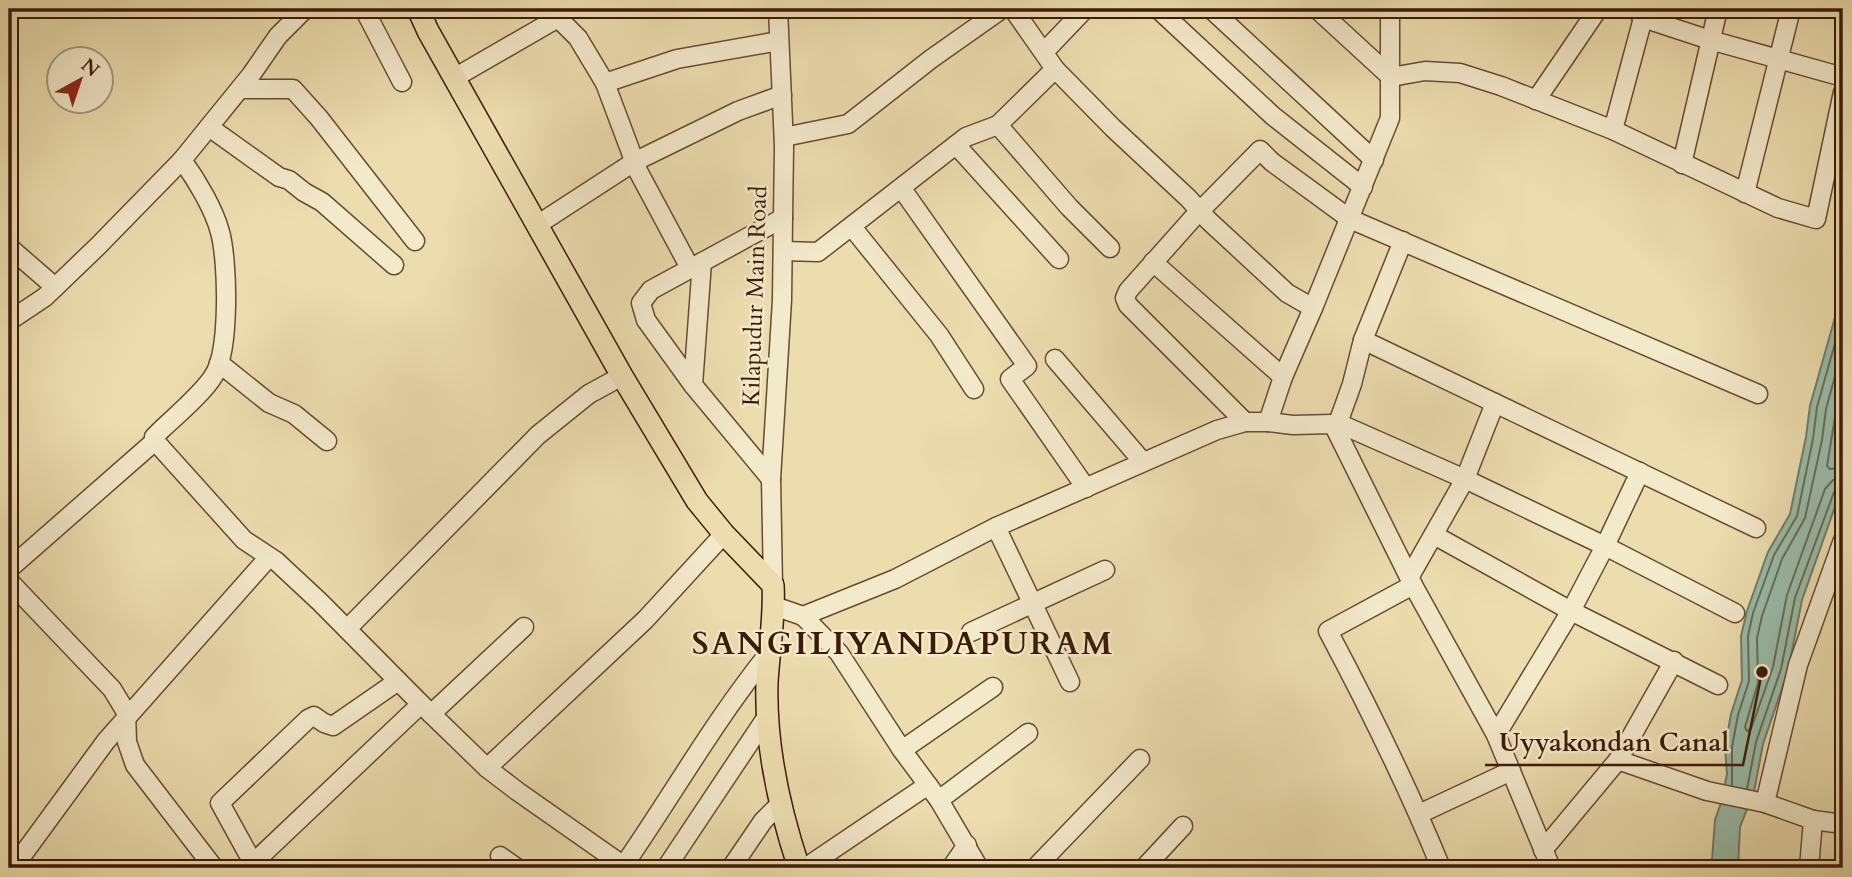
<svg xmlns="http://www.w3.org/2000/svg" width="1852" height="877" font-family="Cardo,serif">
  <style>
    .water { fill: #99bcaa; stroke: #747c69; stroke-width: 2 }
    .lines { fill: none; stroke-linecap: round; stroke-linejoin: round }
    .shore { stroke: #6a6c58; stroke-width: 2 }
    .minor-casing { stroke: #684c31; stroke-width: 21 }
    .major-casing { stroke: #3c1b07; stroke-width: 24 }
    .minor { stroke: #f3e9cb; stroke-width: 18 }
    .major { stroke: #ecddaf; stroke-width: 21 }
    .labels { text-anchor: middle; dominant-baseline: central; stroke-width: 5; stroke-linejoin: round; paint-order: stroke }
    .street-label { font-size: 24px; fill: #3c1b07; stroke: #f3e9cb }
    .district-label { font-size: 32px; font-weight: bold; letter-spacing: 2px; fill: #3c1b07; stroke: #f3e9cb }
    .leader { fill: none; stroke: #3c1b07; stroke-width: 2.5 }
    .callout-dot { fill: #3c1b07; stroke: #f3e9cb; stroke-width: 2.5 }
    .callout-label { font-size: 26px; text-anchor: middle; font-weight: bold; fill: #3c1b07; stroke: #f3e9cb; stroke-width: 5; stroke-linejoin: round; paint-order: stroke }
  </style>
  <rect width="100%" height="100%" fill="#ecddaf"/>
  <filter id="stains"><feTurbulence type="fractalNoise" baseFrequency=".00286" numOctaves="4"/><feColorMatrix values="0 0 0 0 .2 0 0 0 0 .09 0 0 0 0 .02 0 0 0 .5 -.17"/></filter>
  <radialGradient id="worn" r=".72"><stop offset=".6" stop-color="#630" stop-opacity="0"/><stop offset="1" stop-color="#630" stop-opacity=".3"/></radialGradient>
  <path class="water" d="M 1843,261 L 1843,484 L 1802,600 L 1788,671 L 1763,744 L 1754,792 L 1740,827 L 1738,868 L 1709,868 L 1712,860 L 1715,820 L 1722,800 L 1727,774 L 1725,747 L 1731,714 L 1742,680 L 1741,636 L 1747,611 L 1768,552 L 1790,514 L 1806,437 L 1810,406 L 1841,296 L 1837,289 Z"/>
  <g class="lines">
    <g class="shore">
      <path d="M 1843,347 L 1826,409 L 1822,440 L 1805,518 L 1782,559 L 1762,616 L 1757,638 L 1758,683 L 1745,727 L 1747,731 L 1751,729 L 1773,667 L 1787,595 L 1825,489 L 1833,480 L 1843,478"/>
      <path d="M 1843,386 L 1836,411 L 1827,466 L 1830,469 L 1843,468"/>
      <path d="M 1732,785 L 1732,747 L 1738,715 L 1749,681 L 1748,636 L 1753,613 L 1774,555 L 1797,516 L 1813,439 L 1817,407 L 1843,315"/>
      <path d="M 1747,789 L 1756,742 L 1781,669 L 1795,598 L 1834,492 L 1838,488 L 1843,487"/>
    </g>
    <g class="minor-casing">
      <g id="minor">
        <path d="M 305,9 L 278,36 L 251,75 L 182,160 C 196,179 214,209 220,232 C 228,261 230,350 214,375 C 205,391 176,416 162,429 L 154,437 L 155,441 L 244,540 L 276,561 L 320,602 L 421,704 L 487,768 L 517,791 L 624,866"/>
        <path d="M 364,9 L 402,82"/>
        <path d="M 1013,9 L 1055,69 L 1113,128 L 1188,198 L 1209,221 L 1287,293 L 1313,308"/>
        <path d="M 1158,9 L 1273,116 L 1363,187"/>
        <path d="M 1211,9 L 1374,160"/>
        <path d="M 1317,9 L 1391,77 L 1425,71 L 1460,73 L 1501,86 L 1613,130 L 1778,208 L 1816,219 L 1843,92"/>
        <path d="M 1636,9 L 1643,18 L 1710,40 L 1843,77"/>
        <path d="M 1044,52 L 1085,9"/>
        <path d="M 454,78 L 558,18 L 578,38 L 605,83 L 677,59 L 779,41"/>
        <path d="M 605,83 L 638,171 L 690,268"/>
        <path d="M 240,89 L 293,89 L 319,118 L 415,241"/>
        <path d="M 1536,100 L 1598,9"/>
        <path d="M 998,125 L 1069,207 L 1110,248"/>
        <path d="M 209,127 L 279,177 L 289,180 L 304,192 L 322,202 L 394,265"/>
        <path d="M 1613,130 L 1643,18"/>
        <path d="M 784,137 L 848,124 L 931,59 L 1002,9"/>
        <path d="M 956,145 L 1059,259"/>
        <path d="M 1682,164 L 1718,9"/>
        <path d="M 902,189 L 1027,366 L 1010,379 L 1086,488"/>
        <path d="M 1745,193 L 1791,9"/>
        <path d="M 537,225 L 634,162 L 738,111 L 782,95"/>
        <path d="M 852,227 L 939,335 L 974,389"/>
        <path d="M 1403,241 L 1363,340 L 1756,528"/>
        <path d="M 9,247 L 55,287"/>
        <path d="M 783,251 L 818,252 L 966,137 L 998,125 L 1055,69"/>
        <path d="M 1153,262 L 1283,377"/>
        <path d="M 9,321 L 45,297 L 98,246 L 182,160"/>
        <path d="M 1055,359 L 1143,462"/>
        <path d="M 219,363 L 269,403 L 294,414 L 327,441"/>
        <path d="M 693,385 L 702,262"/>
        <path d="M 1245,422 L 1128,305 L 1125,298 L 1128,291 L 1193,218 L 1260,150 L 1272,162 L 1350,219 L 1758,394"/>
        <path d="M 1268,422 L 1283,377 L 1313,308 L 1390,118 L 1390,9"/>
        <path d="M 1338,423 L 1352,384 L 1363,340"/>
        <path d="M 1333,424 L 1338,423 L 1465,479 L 1605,546 L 1571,611 L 1496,735"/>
        <path d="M 1640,472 L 1605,546 L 1735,613"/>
        <path d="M 771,479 L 693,385 L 646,320 L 641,303 L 651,290 L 783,218"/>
        <path d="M 996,527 L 1070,682"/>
        <path d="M 1434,535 L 1571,611 L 1718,685"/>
        <path d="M 9,569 L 155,441"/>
        <path d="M 1410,576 L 1465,479 L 1495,403"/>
        <path d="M 9,581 L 112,689 L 126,712 L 127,742 L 135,765 L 214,868"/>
        <path d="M 773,585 L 771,479 L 782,300 L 783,218 L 784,146 L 778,9"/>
        <path d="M 1413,585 L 1328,631 C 1369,708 1408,787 1441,868"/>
        <path d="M 774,606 L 803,616 L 895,579 L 996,527 L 1217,430 L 1245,422 L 1268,422 L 1293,425 L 1333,424 L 1413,585 L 1496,735 L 1551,868"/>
        <path d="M 803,616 L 839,653 L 902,750 L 939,800 L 979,868"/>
        <path d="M 347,629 L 538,435 L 589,394 L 622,376"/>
        <path d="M 971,632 L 1105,570"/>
        <path d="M 431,714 L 524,627"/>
        <path d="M 902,750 L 993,687"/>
        <path d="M 1618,760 L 1674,661"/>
        <path d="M 487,768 L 645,620 L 724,534"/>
        <path d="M 939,800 L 1028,733"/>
        <path d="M 1765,803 L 1798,665 L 1843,540"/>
        <path d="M 1419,814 L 1511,771"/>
        <path d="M 1813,820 L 1843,824"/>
        <path d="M 1543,850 L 1618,760 L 1707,791 L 1765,803 L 1813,820 L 1809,868"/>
        <path d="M 500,856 L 517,868"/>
        <path d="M 253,863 L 220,803 L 308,719 L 314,716 L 324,723 L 333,726 L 398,681"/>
        <path d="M 13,868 L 106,741 L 269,557"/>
        <path d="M 248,868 L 421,704"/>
        <path d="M 622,868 C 672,796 714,721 769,653"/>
        <path d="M 666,868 L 768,715"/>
        <path d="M 731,868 L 763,821 L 779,805"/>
        <path d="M 805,868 L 928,785"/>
        <path d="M 951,868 L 967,845"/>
        <path d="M 1035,868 L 1140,759"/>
        <path d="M 1144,868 L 1183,826"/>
      </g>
    </g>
    <g class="major-casing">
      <path id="major" d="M 418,9 L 428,31 L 622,376 L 697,501 L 724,534 L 773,585 C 775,617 769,649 767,682 C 765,746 779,808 799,868"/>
    </g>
    <use href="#minor" class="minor"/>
    <use href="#major" class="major"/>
  </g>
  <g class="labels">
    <g class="street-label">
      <text transform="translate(755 296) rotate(-88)">Kilapudur Main Road</text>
    </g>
    <g class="district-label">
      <text x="903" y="644">SANGILIYANDAPURAM</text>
    </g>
  </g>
  <path class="leader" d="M1762 672L1743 765H1485"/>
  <circle class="callout-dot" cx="1762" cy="672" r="7"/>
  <g class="callout-label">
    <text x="1614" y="751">Uyyakondan Canal</text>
  </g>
  <rect width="1852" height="877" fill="none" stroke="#ecddaf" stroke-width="35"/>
  <rect x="10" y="10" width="1831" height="856" fill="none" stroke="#3c1b07" stroke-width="3.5"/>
  <rect x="18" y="18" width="1817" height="842" fill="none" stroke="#3c1b07" stroke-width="2"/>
  <g transform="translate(80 80) rotate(40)"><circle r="33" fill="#f3e9cb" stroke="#aa977d" stroke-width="2"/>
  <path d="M0-5L12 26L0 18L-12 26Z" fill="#8f2418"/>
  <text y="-10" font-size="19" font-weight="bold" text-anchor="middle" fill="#3c1b07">N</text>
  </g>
  <rect width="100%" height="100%" filter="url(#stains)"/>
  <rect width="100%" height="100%" fill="url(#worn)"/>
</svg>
